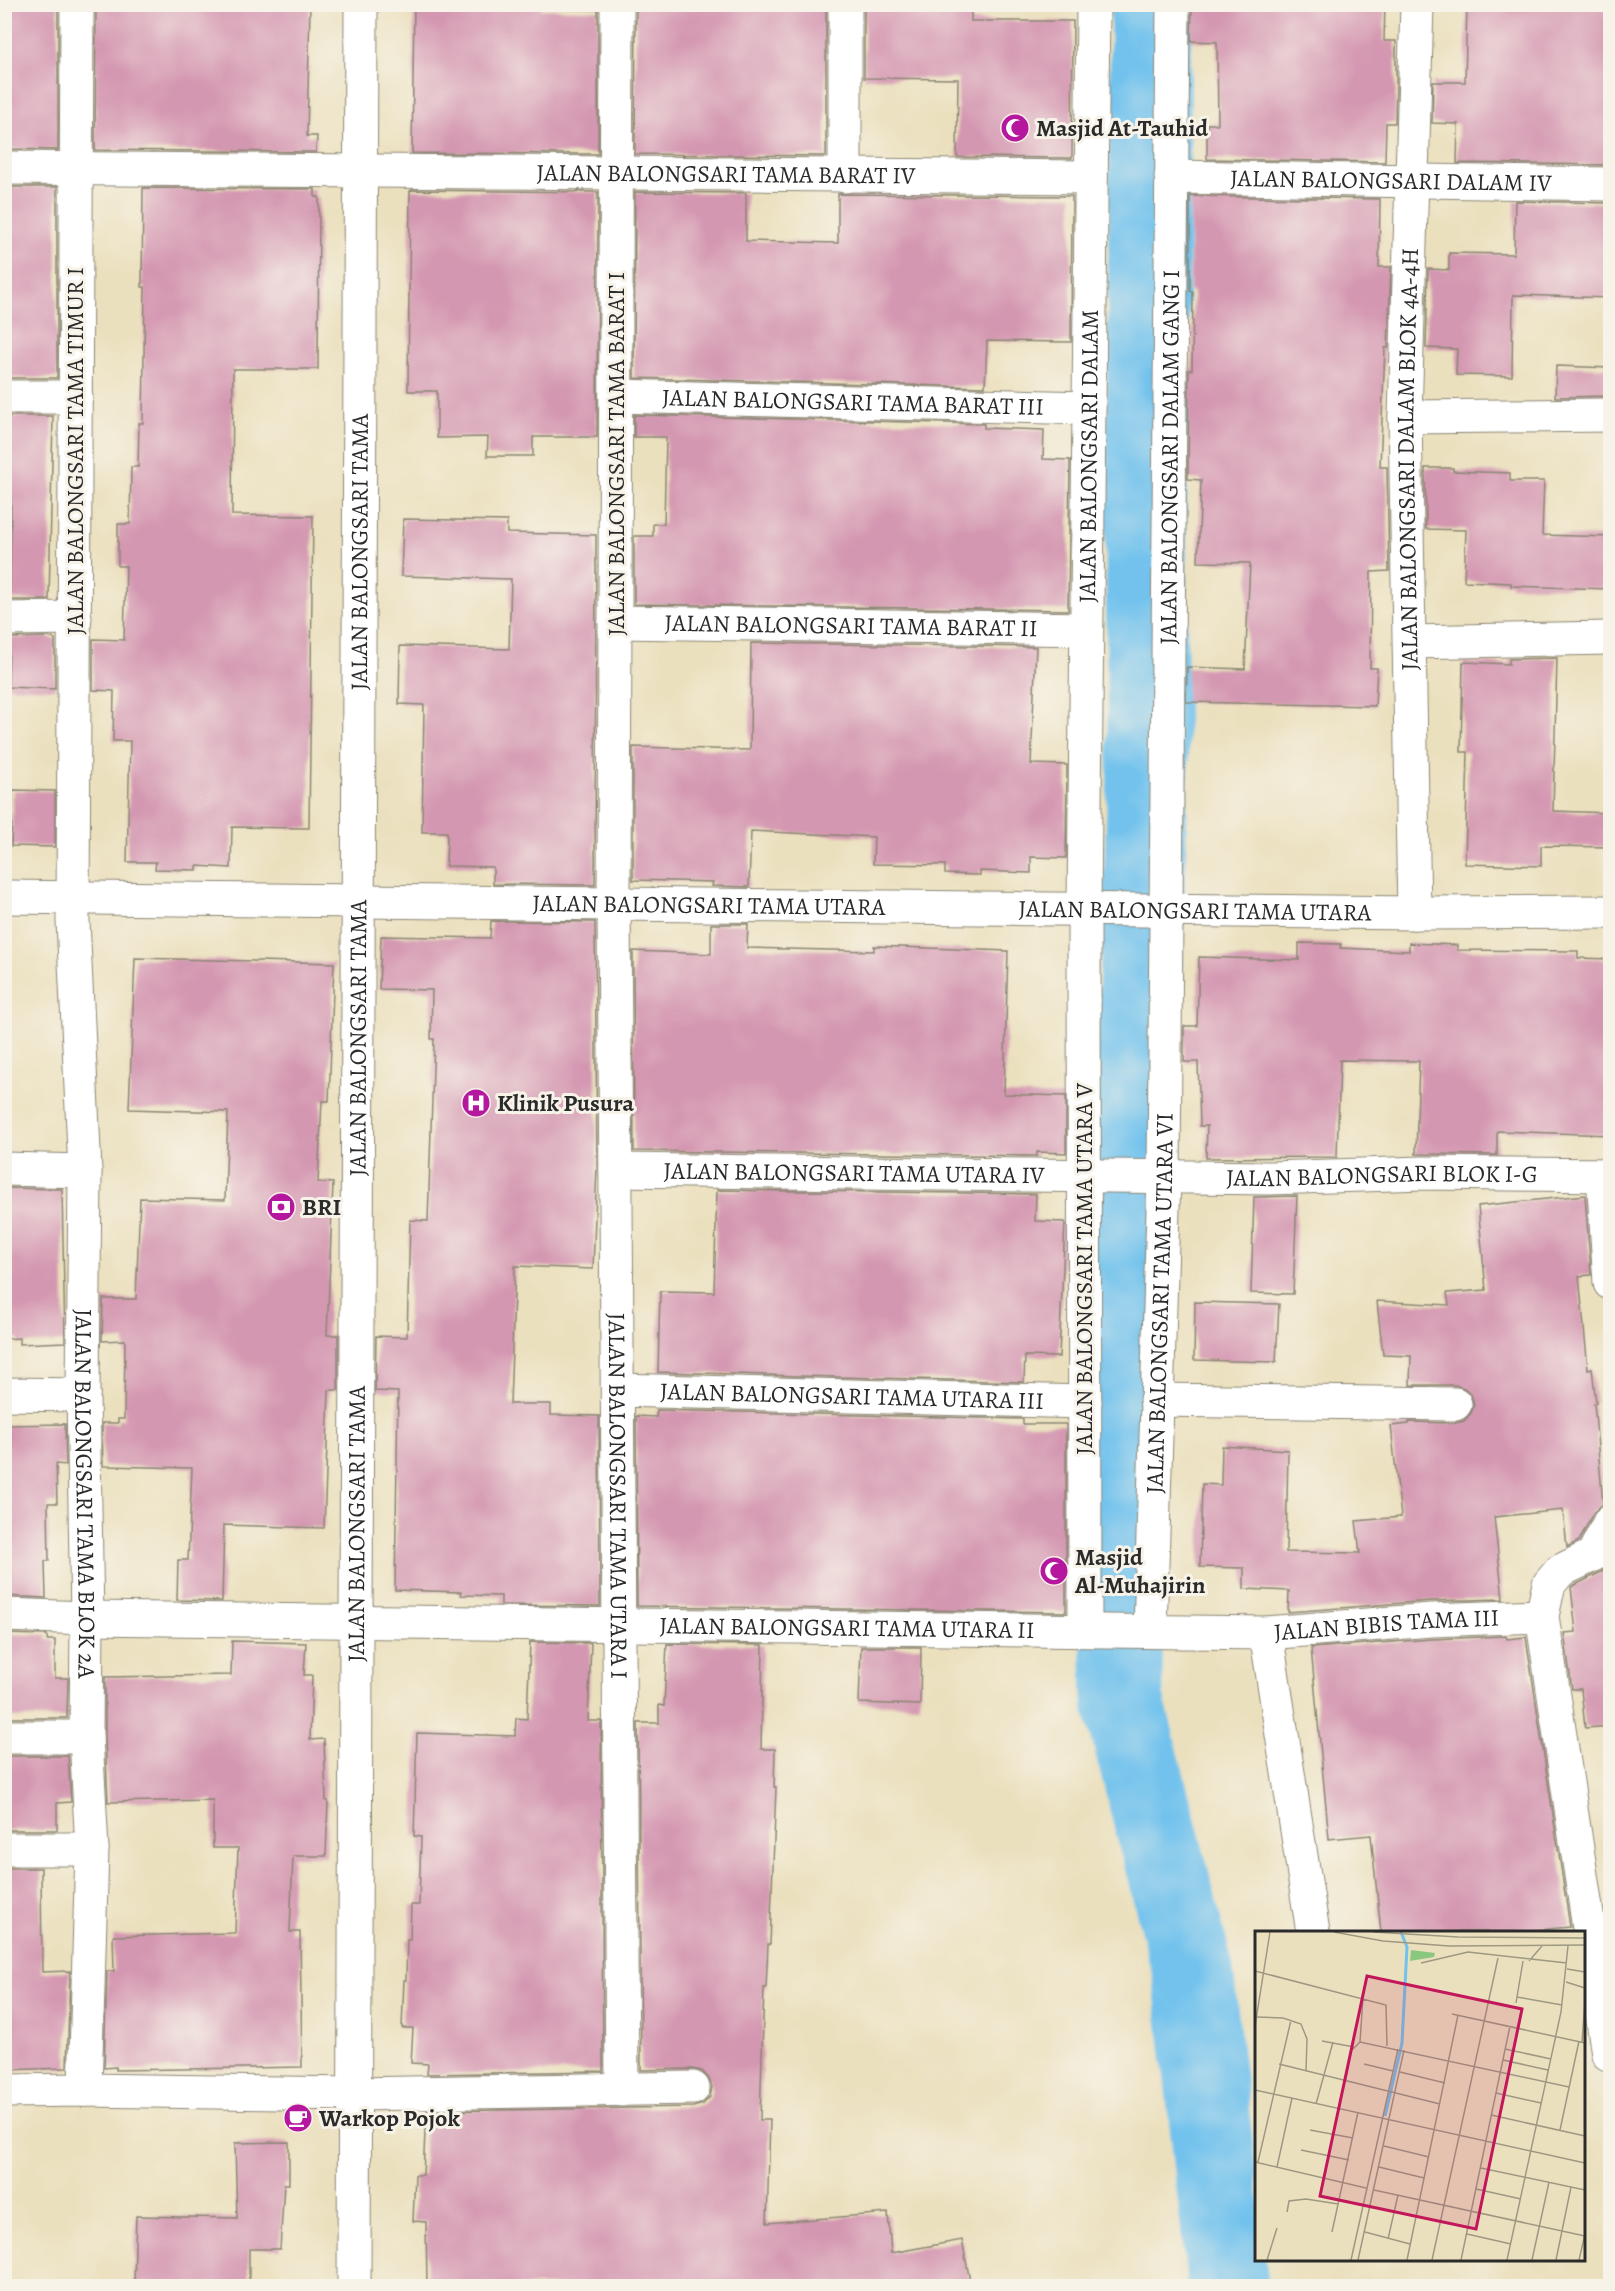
<svg xmlns="http://www.w3.org/2000/svg" width="1615" height="2291" font-family="Alegreya,serif">
  <style>
    .lines { fill: none; stroke-linecap: round; stroke-linejoin: round }
    .river { stroke: #72c2ed; stroke-width: 81 }
    .building { fill: #d497b1 }
    .minor-casing { stroke: #8b8674; stroke-width: 35 }
    .tertiary-casing { stroke: #8b8674; stroke-width: 35 }
    .minor { stroke: #fff; stroke-width: 33 }
    .tertiary { stroke: #fff; stroke-width: 33 }
    .labels { text-anchor: middle; dominant-baseline: central; stroke-width: 6; stroke-linejoin: round; paint-order: stroke }
    .poi-label { font-size: 24px; font-weight: bold; fill: #2b2b2b; stroke: #f7f3e8; text-anchor: start }
    .street-label { font-size: 24px; fill: #2b2b2b; stroke: #f7f3e8 }
    .inset-river { fill: none; stroke: #72c2ed; stroke-width: 3 }
    .inset-road { fill: none; stroke: #9e9883; stroke-width: 1.5 }
    .view { fill: #c2185b; fill-opacity: 0.15; stroke: #c2185b; stroke-width: 3 }
    .inset-edge { fill: none; stroke: #2b2b2b; stroke-width: 3 }
  </style>
  <rect width="100%" height="100%" fill="#f7f3e8"/>
  <filter id="ink" filterUnits="userSpaceOnUse"><feTurbulence type="fractalNoise" baseFrequency=".0167" numOctaves="2"/><feDisplacementMap in="SourceGraphic" scale="12" xChannelSelector="R" yChannelSelector="G"/><feConvolveMatrix kernelMatrix="1 2 1 2 8 2 1 2 1" color-interpolation-filters="sRGB"/></filter>
  <filter id="wash" filterUnits="userSpaceOnUse"><feTurbulence type="fractalNoise" baseFrequency=".008" numOctaves="4" result="noise"/><feDisplacementMap in="SourceGraphic" scale="24" xChannelSelector="R" yChannelSelector="G"/><feGaussianBlur stdDeviation="1.35" result="paint"/><feColorMatrix in="noise" values="0 0 0 0 0 0 0 0 0 0 0 0 0 0 0 0 0 1.4 0 .05"/><feComposite in="paint" operator="in"/></filter>
  <g filter="url(#wash)">
    <rect width="100%" height="100%" fill="#ebe0be"/>
    <g class="lines">
      <path class="river" d="M 1151,4 L 1146,541 L 1148,771 L 1142,952 L 1126,1153 L 1130,1189 L 1126,1366 L 1119,1546 L 1123,1699 L 1193,1972 L 1228,2286"/>
    </g>
    <g id="blocks">
      <g class="building">
        <path d="M 4,4 L 58,4 L 58,150 L 4,149 Z"/>
        <path d="M 96,4 L 310,4 L 307,136 L 317,136 L 316,152 L 95,150 Z"/>
        <path d="M 414,4 L 541,4 L 541,9 L 598,10 L 598,154 L 412,153 Z"/>
        <path d="M 636,4 L 826,4 L 826,156 L 635,154 Z"/>
        <path d="M 864,4 L 971,4 L 971,21 L 1073,21 L 1072,158 L 957,157 L 958,79 L 864,78 Z"/>
        <path d="M 1192,4 L 1385,4 L 1384,41 L 1396,41 L 1396,82 L 1395,123 L 1386,123 L 1385,162 L 1207,159 L 1207,124 L 1218,124 L 1217,42 L 1191,41 Z"/>
        <path d="M 1467,4 L 1611,4 L 1611,165 L 1457,163 L 1458,124 L 1432,123 L 1433,82 L 1465,82 Z"/>
        <rect x="4" y="187" width="53" height="191"/>
        <path d="M 143,188 L 315,189 L 315,197 L 319,197 L 318,369 L 233,369 L 232,515 L 313,516 L 309,828 L 232,827 L 231,868 L 197,866 L 197,870 L 155,869 L 156,862 L 127,862 L 130,741 L 113,741 L 114,691 L 93,690 L 93,639 L 124,640 L 126,566 L 118,566 L 118,524 L 130,524 L 131,467 L 138,467 L 139,423 L 143,423 L 145,287 L 142,287 Z"/>
        <path d="M 412,190 L 598,192 L 597,437 L 533,437 L 533,456 L 487,456 L 488,437 L 437,438 L 437,391 L 408,391 L 410,191 Z"/>
        <path d="M 635,192 L 746,193 L 746,241 L 838,243 L 838,194 L 1072,196 L 1071,342 L 987,341 L 985,387 L 634,378 Z"/>
        <path d="M 1190,196 L 1380,199 L 1379,267 L 1391,267 L 1388,348 L 1385,348 L 1380,467 L 1387,467 L 1389,571 L 1371,572 L 1370,668 L 1377,668 L 1375,706 L 1186,702 L 1187,667 L 1245,669 L 1250,563 L 1198,562 L 1201,480 L 1188,479 L 1189,370 L 1192,370 L 1193,292 L 1190,291 Z"/>
        <path d="M 1515,201 L 1611,203 L 1611,298 L 1513,295 L 1512,376 L 1456,375 L 1457,349 L 1426,348 L 1428,269 L 1449,270 L 1449,253 L 1514,254 Z"/>
        <path d="M 1556,366 L 1611,368 L 1611,396 L 1555,397 Z"/>
        <path d="M 634,415 L 984,424 L 984,428 L 1044,430 L 1043,459 L 1070,460 L 1068,610 L 634,604 L 634,536 L 653,536 L 653,524 L 664,524 L 666,437 L 634,437 Z"/>
        <path d="M 4,416 L 53,416 L 49,600 L 10,600 L 11,494 L 4,494 Z"/>
        <path d="M 1425,468 L 1453,468 L 1453,471 L 1510,473 L 1510,481 L 1544,481 L 1542,535 L 1611,537 L 1611,589 L 1511,586 L 1511,583 L 1464,581 L 1466,530 L 1426,529 Z"/>
        <path d="M 403,519 L 507,521 L 507,533 L 596,535 L 595,885 L 493,884 L 493,867 L 446,866 L 447,832 L 422,832 L 424,705 L 399,704 L 400,646 L 509,649 L 511,579 L 401,576 Z"/>
        <path d="M 49,637 L 55,639 L 55,689 L 8,687 L 9,638 Z"/>
        <path d="M 751,643 L 1036,647 L 1031,764 L 1067,765 L 1066,858 L 1031,857 L 1031,873 L 980,871 L 980,875 L 945,874 L 945,865 L 873,864 L 874,837 L 751,831 L 749,887 L 712,886 L 713,882 L 633,880 L 633,747 L 750,750 Z"/>
        <path d="M 1557,658 L 1553,811 L 1611,813 L 1611,847 L 1541,846 L 1541,866 L 1465,864 L 1468,752 L 1461,752 L 1463,662 L 1509,664 L 1509,659 Z"/>
        <path d="M 13,790 L 55,791 L 55,847 L 11,846 Z"/>
        <path d="M 491,921 L 595,922 L 597,1166 L 593,1269 L 515,1266 L 510,1404 L 551,1404 L 551,1415 L 599,1416 L 600,1606 L 501,1605 L 501,1596 L 461,1595 L 461,1592 L 395,1590 L 398,1392 L 375,1391 L 376,1336 L 407,1337 L 410,1220 L 428,1221 L 434,1039 L 431,1039 L 432,990 L 379,989 L 381,936 L 490,938 Z"/>
        <path d="M 711,924 L 748,924 L 747,948 L 874,951 L 874,946 L 1008,951 L 1004,1094 L 1066,1096 L 1066,1153 L 1037,1152 L 1037,1156 L 634,1151 L 633,951 L 711,954 Z"/>
        <path d="M 1299,943 L 1341,944 L 1340,948 L 1409,951 L 1409,943 L 1457,945 L 1457,950 L 1578,951 L 1578,958 L 1611,959 L 1611,1135 L 1497,1131 L 1497,1155 L 1416,1154 L 1419,1061 L 1340,1060 L 1337,1157 L 1206,1158 L 1207,1126 L 1200,1126 L 1198,1062 L 1184,1062 L 1184,1026 L 1197,1026 L 1199,957 L 1299,960 Z"/>
        <path d="M 135,958 L 334,963 L 329,1101 L 322,1101 L 318,1182 L 333,1183 L 327,1335 L 338,1335 L 338,1390 L 329,1390 L 324,1528 L 224,1525 L 222,1601 L 177,1600 L 178,1560 L 188,1560 L 192,1468 L 103,1466 L 102,1423 L 118,1423 L 118,1419 L 124,1419 L 125,1340 L 102,1341 L 103,1299 L 136,1299 L 140,1198 L 225,1200 L 228,1112 L 129,1109 Z"/>
        <path d="M 4,1188 L 62,1189 L 65,1342 L 19,1344 L 19,1338 L 4,1339 Z"/>
        <path d="M 717,1190 L 1036,1194 L 1035,1221 L 1065,1222 L 1059,1357 L 1025,1356 L 1024,1382 L 658,1372 L 660,1291 L 714,1292 Z"/>
        <path d="M 1585,1195 L 1591,1275 L 1579,1276 L 1588,1369 L 1592,1368 L 1596,1403 L 1594,1403 L 1603,1504 L 1593,1513 L 1579,1541 L 1567,1547 L 1563,1510 L 1494,1517 L 1503,1599 L 1430,1601 L 1288,1612 L 1289,1591 L 1244,1589 L 1244,1568 L 1200,1567 L 1202,1484 L 1221,1485 L 1222,1446 L 1288,1450 L 1286,1552 L 1360,1553 L 1356,1521 L 1401,1517 L 1391,1426 L 1409,1424 L 1409,1422 L 1455,1423 L 1464,1421 L 1471,1413 L 1474,1404 L 1471,1394 L 1464,1388 L 1455,1385 L 1410,1385 L 1411,1356 L 1383,1355 L 1377,1301 L 1449,1305 L 1447,1293 L 1486,1290 L 1478,1206 Z"/>
        <path d="M 1297,1196 L 1293,1294 L 1251,1293 L 1254,1197 Z"/>
        <path d="M 1195,1302 L 1279,1304 L 1276,1362 L 1194,1360 Z"/>
        <path d="M 657,1410 L 1023,1419 L 1023,1424 L 1066,1424 L 1066,1612 L 637,1606 L 636,1416 L 656,1417 Z"/>
        <path d="M 65,1424 L 66,1465 L 56,1464 L 57,1503 L 48,1503 L 49,1561 L 45,1561 L 46,1598 L 4,1596 L 4,1425 Z"/>
        <path d="M 1609,1565 L 1611,1726 L 1585,1728 L 1581,1689 L 1572,1689 L 1564,1633 L 1576,1632 L 1571,1587 L 1601,1572 Z"/>
        <path d="M 4,1634 L 47,1635 L 47,1640 L 55,1640 L 55,1678 L 68,1678 L 67,1718 L 4,1718 Z"/>
        <path d="M 1506,1636 L 1507,1639 L 1526,1637 L 1570,1927 L 1519,1932 L 1381,1932 L 1371,1835 L 1329,1839 L 1311,1648 L 1432,1639 Z"/>
        <path d="M 232,1641 L 306,1643 L 304,1675 L 312,1675 L 310,1740 L 324,1739 L 326,1801 L 328,1801 L 326,1856 L 293,1856 L 290,1932 L 300,1932 L 302,2067 L 116,2070 L 116,2067 L 104,2068 L 107,1971 L 114,1971 L 113,1936 L 235,1933 L 238,1848 L 213,1848 L 213,1800 L 108,1802 L 105,1737 L 105,1677 L 231,1675 Z"/>
        <path d="M 530,1642 L 591,1643 L 588,1721 L 601,1721 L 603,2071 L 427,2074 L 428,2064 L 411,2063 L 413,2028 L 402,2028 L 404,1980 L 406,1980 L 407,1940 L 410,1940 L 411,1905 L 419,1905 L 421,1837 L 414,1836 L 417,1733 L 515,1736 L 516,1718 L 527,1719 Z"/>
        <path d="M 667,1644 L 763,1645 L 761,1749 L 775,1749 L 774,1787 L 776,1787 L 770,1944 L 768,1944 L 766,1988 L 764,1988 L 760,2120 L 770,2120 L 767,2223 L 888,2213 L 891,2253 L 962,2240 L 971,2286 L 427,2286 L 426,2222 L 413,2221 L 415,2175 L 423,2175 L 426,2111 L 693,2107 L 703,2104 L 710,2097 L 712,2087 L 709,2079 L 702,2071 L 693,2069 L 641,2070 L 638,1723 L 659,1723 L 659,1705 L 664,1706 Z"/>
        <path d="M 861,1647 L 921,1647 L 920,1705 L 859,1703 Z"/>
        <path d="M 4,1756 L 68,1756 L 71,1802 L 57,1803 L 57,1830 L 4,1830 Z"/>
        <path d="M 4,1868 L 41,1868 L 42,1972 L 70,1971 L 67,2068 L 4,2070 Z"/>
        <path d="M 289,2142 L 289,2184 L 284,2184 L 280,2249 L 249,2249 L 249,2285 L 134,2283 L 136,2216 L 237,2218 L 235,2143 Z"/>
      </g>
    </g>
  </g>
  <g filter="url(#ink)">
    <use href="#blocks" fill-opacity="0" stroke="#8b8674" stroke-width="1.5"/>
    <g class="lines">
      <g class="minor-casing">
        <g id="minor">
          <path id="s1" d="M 77,4 L 73,921 L 85,1171 L 83,1395 L 87,1618 L 86,1737 L 92,1849 L 85,2090"/>
          <path id="s2" d="M 617,4 L 614,903 L 622,2090"/>
          <path id="s3" d="M 4,168 L 1091,177"/>
          <path d="M 845,176 L 845,4"/>
          <path id="s4" d="M 1171,177 L 1610,184"/>
          <path id="s5" d="M 616,396 L 1089,408"/>
          <path d="M 4,397 L 76,397"/>
          <path d="M 1405,417 L 1610,415"/>
          <path d="M 4,619 L 75,618"/>
          <path id="s6" d="M 615,622 L 1086,629"/>
          <path d="M 1410,642 L 1610,638"/>
          <path id="s7" d="M 4,897 L 1414,913 L 1610,912"/>
          <path id="s8" d="M 1414,913 L 1405,417 L 1417,4"/>
          <path d="M 4,1169 L 85,1171"/>
          <path id="s9" d="M 616,1170 L 1270,1178 L 1423,1173 L 1610,1175"/>
          <path d="M 1603,1175 L 1610,1283"/>
          <path id="s10" d="M 618,1390 L 1085,1402"/>
          <path d="M 4,1394 L 83,1395"/>
          <path d="M 1156,1400 L 1455,1404"/>
          <path id="s11" d="M 4,1615 L 87,1618 L 1266,1633 L 1431,1620 L 1542,1616"/>
          <path id="s12" d="M 1085,1629 L 1084,908 L 1093,4"/>
          <path id="s13" d="M 1150,1631 L 1164,1177 L 1173,4"/>
          <path d="M 1266,1633 L 1313,1932"/>
          <path d="M 4,1737 L 86,1737"/>
          <path d="M 4,1849 L 92,1849"/>
          <path d="M 1608,2054 L 1542,1616 L 1549,1584 L 1560,1571 L 1593,1555 L 1610,1521"/>
          <path d="M 4,2091 L 85,2090 L 355,2094 L 693,2088"/>
        </g>
      </g>
      <g class="tertiary-casing">
        <g id="tertiary">
          <path id="s14" d="M 354,2286 L 361,4"/>
        </g>
      </g>
      <use href="#minor" class="minor"/>
      <use href="#tertiary" class="tertiary"/>
    </g>
  </g>
  <defs>
    <g id="mosque-disc" transform="scale(1.5)"><circle r="9.5" fill="#b5179e" stroke="#f7f3e8"/><path d="M3.5-4.9A6 6 0 1 0 3.5 4.9A5 5 0 1 1 3.5-4.9Z" fill="#fff"/></g>
    <g id="hospital-disc" transform="scale(1.5)"><circle r="9.5" fill="#b5179e" stroke="#f7f3e8"/><path d="M-5-5h3v3.5h4V-5h3V5h-3V1.5h-4V5h-3Z" fill="#fff"/></g>
    <g id="bank-disc" transform="scale(1.5)"><circle r="9.5" fill="#b5179e" stroke="#f7f3e8"/><path d="M-6-4H6V4H-6ZM0-2.3a2.3 2.3 0 1 0 0 4.6a2.3 2.3 0 1 0 0-4.6Z" fill="#fff"/></g>
    <g id="cafe-disc" transform="scale(1.5)"><circle r="9.5" fill="#b5179e" stroke="#f7f3e8"/><path d="M-5.5-4.5H6V0H3Q3 3.5 0 3.5H-2.5Q-5.5 3.5-5.5 0ZM3-3.2v2h1.7v-2ZM-6 4.5H4V6H-6Z" fill="#fff"/></g>
  </defs>
  <g fill-rule="evenodd">
    <use href="#mosque-disc" x="1015" y="128"/>
    <use href="#hospital-disc" x="476" y="1103"/>
    <use href="#bank-disc" x="281" y="1207"/>
    <use href="#mosque-disc" x="1054" y="1571"/>
    <use href="#cafe-disc" x="298" y="2118"/>
  </g>
  <g class="labels">
    <g class="poi-label">
      <text x="1036" y="128">Masjid At-Tauhid</text>
      <text x="497" y="1103">Klinik Pusura</text>
      <text x="302" y="1207">BRI</text>
      <text x="1075" y="1557">Masjid<tspan x="1075" dy="28">Al-Muhajirin</tspan></text>
      <text x="319" y="2118">Warkop Pojok</text>
    </g>
    <g class="street-label">
      <text stroke="none"><textPath href="#s3" startOffset="722">JALAN BALONGSARI TAMA BARAT IV</textPath></text>
      <text stroke="none"><textPath href="#s4" startOffset="220">JALAN BALONGSARI DALAM IV</textPath></text>
      <text stroke="none"><textPath href="#s5" startOffset="237">JALAN BALONGSARI TAMA BARAT III</textPath></text>
      <text transform="translate(75 451) rotate(-90)">JALAN BALONGSARI TAMA TIMUR I</text>
      <text transform="translate(616 454) rotate(-90)">JALAN BALONGSARI TAMA BARAT I</text>
      <text stroke="none"><textPath href="#s12" startOffset="1173">JALAN BALONGSARI DALAM</textPath></text>
      <text stroke="none"><textPath href="#s13" startOffset="1174">JALAN BALONGSARI DALAM GANG I</textPath></text>
      <text stroke="none"><textPath href="#s8" startOffset="454">JALAN BALONGSARI DALAM BLOK 4A-4H</textPath></text>
      <text stroke="none"><textPath href="#s14" startOffset="1734">JALAN BALONGSARI TAMA</textPath></text>
      <text stroke="none"><textPath href="#s6" startOffset="236">JALAN BALONGSARI TAMA BARAT II</textPath></text>
      <text stroke="none"><textPath href="#s7" startOffset="705">JALAN BALONGSARI TAMA UTARA</textPath></text>
      <text stroke="none"><textPath href="#s7" startOffset="1191">JALAN BALONGSARI TAMA UTARA</textPath></text>
      <text stroke="none"><textPath href="#s14" startOffset="1248">JALAN BALONGSARI TAMA</textPath></text>
      <text stroke="none"><textPath href="#s9" startOffset="238">JALAN BALONGSARI TAMA UTARA IV</textPath></text>
      <text stroke="none"><textPath href="#s9" startOffset="766">JALAN BALONGSARI BLOK I-G</textPath></text>
      <text transform="translate(1084 1269) rotate(-90)">JALAN BALONGSARI TAMA UTARA V</text>
      <text stroke="none"><textPath href="#s13" startOffset="328">JALAN BALONGSARI TAMA UTARA VI</textPath></text>
      <text stroke="none"><textPath href="#s10" startOffset="234">JALAN BALONGSARI TAMA UTARA III</textPath></text>
      <text stroke="none"><textPath href="#s1" startOffset="1490">JALAN BALONGSARI TAMA BLOK 2A</textPath></text>
      <text stroke="none"><textPath href="#s2" startOffset="1492">JALAN BALONGSARI TAMA UTARA I</textPath></text>
      <text stroke="none"><textPath href="#s14" startOffset="762">JALAN BALONGSARI TAMA</textPath></text>
      <text stroke="none"><textPath href="#s11" startOffset="843">JALAN BALONGSARI TAMA UTARA II</textPath></text>
      <text stroke="none"><textPath href="#s11" startOffset="1383">JALAN BIBIS TAMA III</textPath></text>
    </g>
  </g>
  <g transform="translate(1255 1931)">
    <rect width="330" height="330" fill="#ebe0be"/>
    <path d="M 156,19 L 180,22 L 179,26 L 155,30 Z" fill="#8ac87f"/>
    <path class="inset-river" d="M 130,185 L 147,112 L 152,16 L 146,1"/>
    <path class="inset-road" d="M 79,1 L 128,10 L 194,15 L 330,14M 118,1 L 203,6 L 330,7M 274,30 L 287,15M 166,32 L 213,21 L 312,32M 312,38 L 330,41M 0,40 L 131,74 L 132,115M 311,51 L 330,57M 262,66 L 307,74M 261,72 L 268,30M 197,83 L 330,112M 0,86 L 28,87 L 46,93 L 52,108 L 51,140M 0,95 L 15,1M 67,110 L 99,116M 105,111 L 108,67M 327,111 L 330,70M 250,118 L 296,128M 248,129 L 293,139M 24,133 L 185,173M 109,133 L 138,140M 145,141 L 190,152M 90,152 L 96,120 L 105,111 L 314,156M 0,159 L 330,232M 241,162 L 286,172M 61,173 L 78,111M 236,184 L 330,205M 55,199 L 98,207M 305,199 L 324,110M 129,215 L 174,226M 46,219 L 94,229M 0,231 L 111,257M 3,231 L 36,89M 22,236 L 37,167M 124,236 L 169,247M 226,237 L 330,259M 221,258 L 266,268M 119,259 L 330,305M 32,281 L 34,270 L 51,268 L 83,273M 77,301 L 103,181M 110,301 L 155,313M 212,303 L 256,313M 133,308 L 143,264M 12,329 L 22,297M 96,329 L 143,118M 103,329 L 149,119M 152,329 L 203,84M 177,329 L 243,27M 206,329 L 255,95M 252,329 L 306,81 L 313,15M 277,329 L 294,251M 301,329 L 316,256M 324,329 L 330,303"/>
    <path class="view" d="M 112,45 L 267,78 L 221,298 L 65,265 Z"/>
    <rect width="330" height="330" class="inset-edge"/>
  </g>
  <rect width="1615" height="2291" fill="none" stroke="#f7f3e8" stroke-width="24"/>
</svg>
